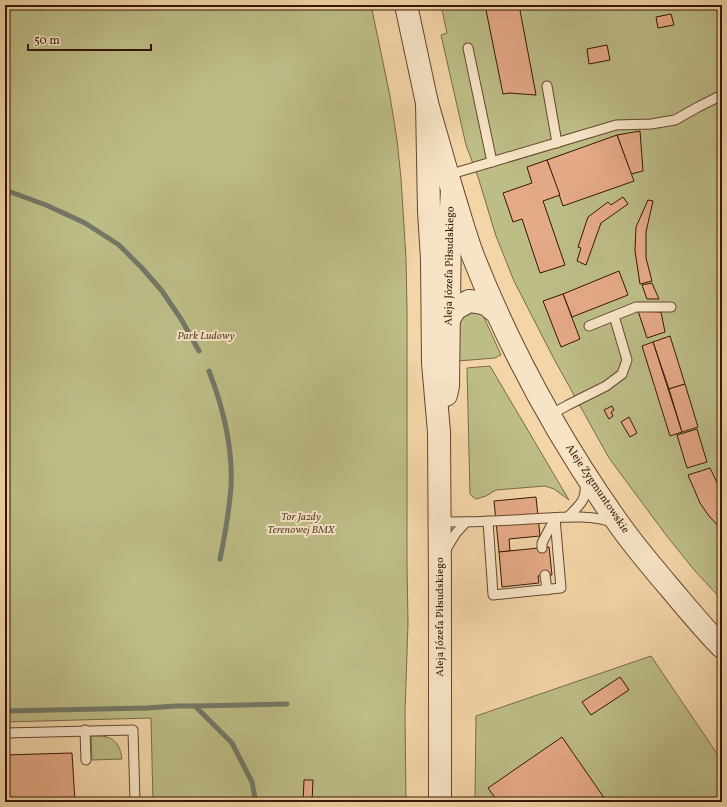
<svg xmlns="http://www.w3.org/2000/svg" width="727" height="807" font-family="Vollkorn,serif">
  <style>
    .green { fill: #bdbd86; stroke: #7a6a46 }
    .lines { fill: none; stroke-linecap: round; stroke-linejoin: round }
    .stream { stroke: #737866; stroke-width: 5 }
    .building { fill: #e5aa86; stroke: #361605 }
    .service-casing { stroke: #65462e; stroke-width: 11 }
    .tertiary-casing { stroke: #65462e; stroke-width: 24 }
    .service { stroke: #f7e4c6; stroke-width: 9 }
    .tertiary { stroke: #f7e4c6; stroke-width: 22 }
    .labels { text-anchor: middle; dominant-baseline: central; stroke-width: 4; stroke-linejoin: round; paint-order: stroke }
    .street-label { font-size: 11px; fill: #361605; stroke: #f7e4c6 }
    .park-label { font-size: 11px; font-style: italic; fill: #5e482c; stroke: #f7e4c6 }
  </style>
  <rect width="100%" height="100%" fill="#f3d5a8"/>
  <filter id="stains"><feTurbulence type="fractalNoise" baseFrequency=".005" numOctaves="4"/><feColorMatrix values="0 0 0 0 .2 0 0 0 0 .09 0 0 0 0 .02 0 0 0 .5 -.17"/></filter>
  <radialGradient id="worn" r=".72"><stop offset=".6" stop-color="#630" stop-opacity="0"/><stop offset="1" stop-color="#630" stop-opacity=".3"/></radialGradient>
  <g class="green">
    <path d="M 5,5 L 371,5 L 390,96 L 397,140 L 401,178 L 406,258 L 407,309 L 407,566 L 408,623 L 405,712 L 406,802 L 153,802 L 151,718 L 5,722 Z"/>
    <path d="M 441,5 L 722,5 L 722,600 L 695,571 L 666,535 L 609,458 L 554,359 L 514,281 L 496,236 L 478,177 L 466,145 L 441,35 L 447,33 Z"/>
    <path d="M 466,309 L 482,313 L 501,355 L 495,358 L 458,361 L 459,316 Z"/>
    <path d="M 490,366 L 569,500 L 554,489 L 545,486 L 496,490 L 486,496 L 476,499 L 473,497 L 470,494 L 467,368 Z"/>
    <path d="M 651,656 L 722,761 L 722,802 L 475,802 L 476,716 Z"/>
    <path d="M 91,736 C 110,735 119,739 122,759 L 92,760 Z"/>
  </g>
  <g class="lines">
    <g class="stream">
      <path d="M 5,190 L 46,205 L 85,223 L 119,245 L 142,268 L 162,291 L 181,319 L 199,351"/>
      <path d="M 209,371 C 223,407 233,448 231,487 C 229,511 225,535 220,559"/>
      <path d="M 195,706 L 287,704"/>
      <path d="M 5,711 L 147,708 L 176,706 L 195,706 L 232,743 L 252,782 L 255,798 L 253,802"/>
    </g>
  </g>
  <g class="building">
    <path d="M 485,5 L 519,5 L 536,95 L 509,93 L 503,94 Z"/>
    <path d="M 671,14 L 674,25 L 658,28 L 656,17 Z"/>
    <path d="M 607,45 L 610,60 L 589,64 L 587,49 Z"/>
    <path d="M 640,131 L 643,171 L 631,174 L 617,135 Z"/>
    <path d="M 617,135 L 634,181 L 563,206 L 547,160 Z"/>
    <path d="M 547,160 L 560,195 L 543,201 L 565,265 L 540,273 L 522,219 L 513,222 L 503,193 L 532,183 L 527,167 Z"/>
    <path d="M 623,197 L 628,204 L 601,223 L 586,265 L 577,261 L 581,248 L 578,247 L 588,217 L 608,202 L 611,205 Z"/>
    <path d="M 648,200 L 653,201 L 646,232 L 646,258 L 652,281 L 640,284 L 635,251 L 636,227 Z"/>
    <path d="M 619,271 L 628,295 L 572,317 L 563,294 Z"/>
    <path d="M 652,283 L 659,299 L 647,299 L 642,285 Z"/>
    <path d="M 563,294 L 580,339 L 561,347 L 543,301 Z"/>
    <path d="M 638,311 L 661,312 L 665,332 L 647,338 Z"/>
    <path d="M 670,336 L 685,384 L 669,389 L 653,342 Z"/>
    <path d="M 653,342 L 682,432 L 670,436 L 642,346 Z"/>
    <path d="M 685,384 L 698,427 L 682,432 L 669,389 Z"/>
    <path d="M 612,406 L 614,410 L 611,412 L 613,416 L 609,419 L 604,410 Z"/>
    <path d="M 629,417 L 637,433 L 630,437 L 621,422 Z"/>
    <path d="M 697,429 L 707,462 L 687,468 L 677,435 Z"/>
    <path d="M 710,468 L 722,493 L 722,530 L 709,516 L 700,503 L 688,475 Z"/>
    <path d="M 536,497 L 540,536 L 509,539 L 510,551 L 499,552 L 494,501 Z"/>
    <path d="M 549,547 L 552,575 L 538,576 L 539,583 L 502,587 L 499,552 Z"/>
    <path d="M 620,677 L 629,690 L 591,715 L 582,702 Z"/>
    <path d="M 562,737 L 607,802 L 498,802 L 488,788 Z"/>
    <path d="M 72,753 L 75,802 L 5,802 L 5,755 Z"/>
    <path d="M 304,780 L 313,780 L 312,802 L 303,802 Z"/>
  </g>
  <g class="lines">
    <g class="service-casing">
      <g id="service">
        <path d="M 468,48 L 492,162"/>
        <path d="M 547,86 L 557,143"/>
        <path d="M 448,175 L 616,125 L 651,124 L 675,120 L 698,107 L 718,97 L 722,96"/>
        <path d="M 589,326 L 636,307 L 671,307"/>
        <path d="M 550,415 L 568,405 L 606,386 L 622,374 L 627,360 L 614,316"/>
        <path d="M 568,517 C 579,505 587,501 585,483"/>
        <path d="M 488,521 L 493,595 L 561,588 L 555,518"/>
        <path d="M 440,522 C 470,522 499,521 529,519 C 552,518 593,513 614,523"/>
        <path d="M 542,548 L 542,543 L 555,518"/>
        <path d="M 445,551 L 456,533 L 466,522"/>
        <path d="M 545,575 L 547,590"/>
        <path d="M 85,730 L 86,760"/>
        <path d="M 5,733 L 133,730 L 135,802"/>
      </g>
    </g>
    <g class="tertiary-casing">
      <g id="tertiary">
        <path d="M 406,5 L 427,103 L 452,190 L 450,225 L 448,386 L 446,395"/>
        <path d="M 427,103 L 429,211 L 432,259 L 433,363 L 439,432 L 440,586 L 440,802"/>
        <path d="M 452,190 C 459,212 465,235 473,256 C 511,352 561,443 621,527 C 636,548 653,568 670,588 C 687,608 704,629 722,647"/>
        <path d="M 449,319 L 455,309 L 469,301 L 477,302 L 486,304 L 497,313"/>
      </g>
    </g>
    <use href="#service" class="service"/>
    <use href="#tertiary" class="tertiary"/>
  </g>
  <g class="labels">
    <g class="street-label">
      <text transform="translate(450 266) rotate(-89)">Aleja Józefa Piłsudskiego</text>
      <text transform="translate(597 489) rotate(56)">Aleje Zygmuntowskie</text>
      <text transform="translate(440 617) rotate(-90)">Aleja Józefa Piłsudskiego</text>
    </g>
    <g class="park-label">
      <text x="206" y="336">Park Ludowy</text>
      <text x="301" y="517">Tor Jazdy<tspan x="301" dy="13">Terenowej BMX</tspan></text>
    </g>
  </g>
  <rect width="727" height="807" fill="none" stroke="#f3d5a8" stroke-width="20"/>
  <rect x="6" y="6" width="715" height="795" fill="none" stroke="#361605" stroke-width="2"/>
  <rect x="10" y="10" width="707" height="787" fill="none" stroke="#361605"/>
  <path d="M28 44v6h123v-6" fill="none" stroke="#361605" stroke-width="2"/>
  <text x="34" y="44" font-size="12" fill="#361605" stroke="#f7e4c6" stroke-width="3" paint-order="stroke">50 m</text>
  <rect width="100%" height="100%" filter="url(#stains)"/>
  <rect width="100%" height="100%" fill="url(#worn)"/>
</svg>
